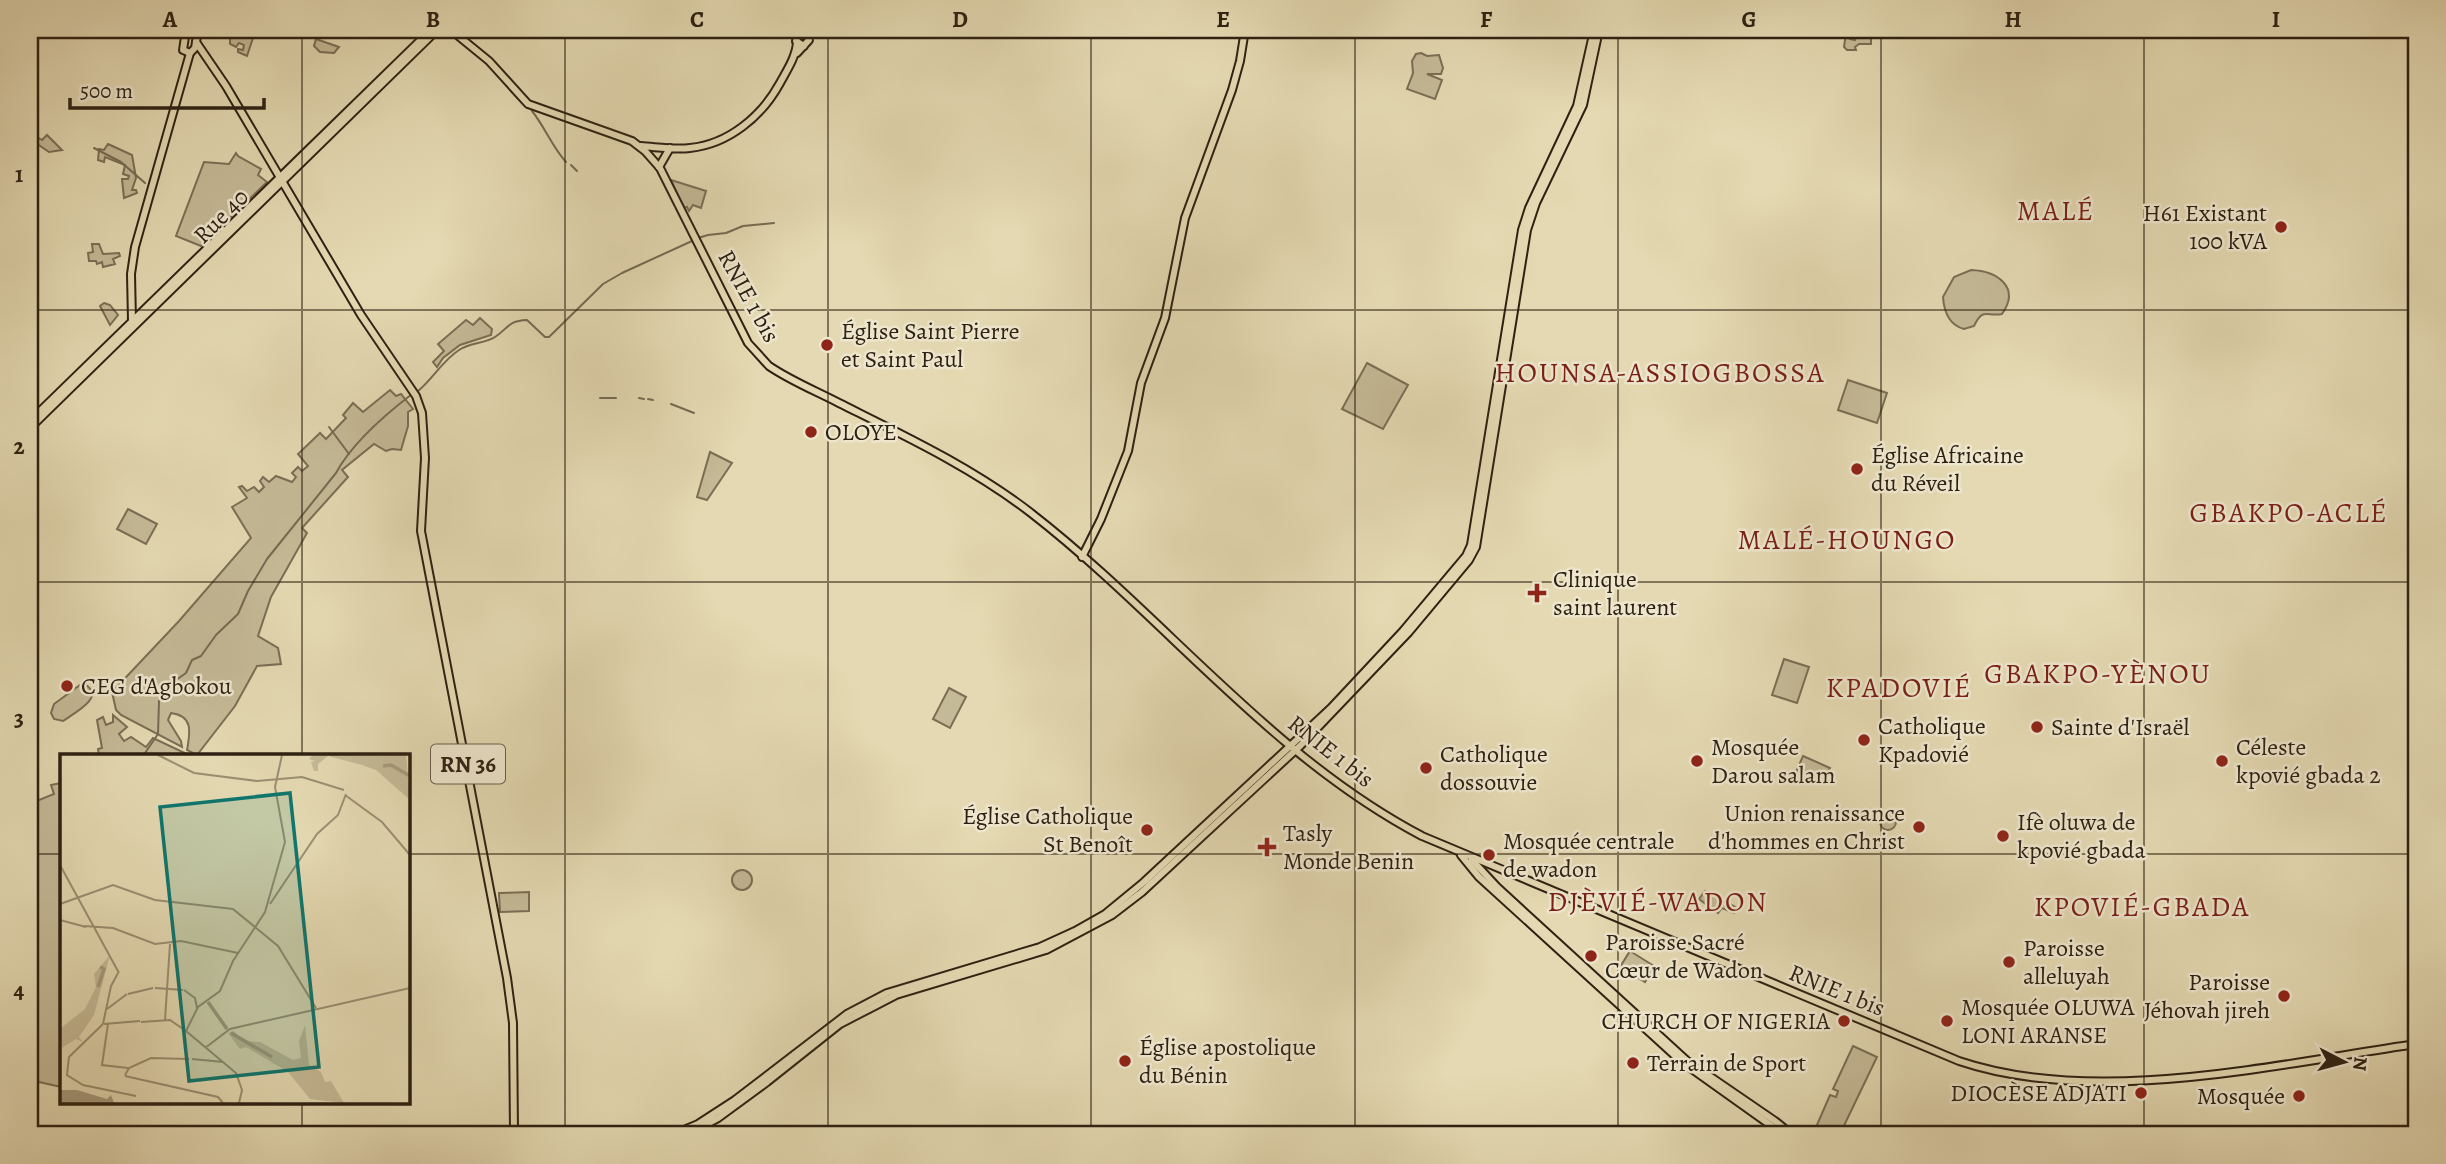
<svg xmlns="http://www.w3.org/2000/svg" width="2446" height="1164" font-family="Alegreya,serif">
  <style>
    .green { fill: #c5ba97; stroke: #7a6e55; stroke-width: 2 }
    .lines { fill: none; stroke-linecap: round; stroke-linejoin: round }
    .stream { stroke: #766a52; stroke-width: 2 }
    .major-casing { stroke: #2e2113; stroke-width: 10 }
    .major { stroke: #e4d9b2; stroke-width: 6 }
    .grid { fill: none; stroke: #2e2113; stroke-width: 2; stroke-opacity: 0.55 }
    .poi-dot { fill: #8f2418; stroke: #ede6cd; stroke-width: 2.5 }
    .labels { text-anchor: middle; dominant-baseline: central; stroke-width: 5; stroke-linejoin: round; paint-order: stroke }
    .shield { fill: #ede6cd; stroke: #675c4b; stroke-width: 2 }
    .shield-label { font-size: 23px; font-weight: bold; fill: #2e2113 }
    .poi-label { font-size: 24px; fill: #2e2113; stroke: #ede6cd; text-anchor: start }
    .street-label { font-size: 24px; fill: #2e2113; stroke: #ede6cd }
    .quarter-label { font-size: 28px; letter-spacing: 2px; fill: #7a1f14; stroke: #ede6cd }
    .inset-river { fill: none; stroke: #a69a7c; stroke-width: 3.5 }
    .inset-road { fill: none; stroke: #9b8f72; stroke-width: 2 }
    .view { fill: #0f766e; fill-opacity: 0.15; stroke: #0f766e; stroke-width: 3.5 }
    .inset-edge { fill: none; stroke: #2e2113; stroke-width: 3.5 }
    .neatline { fill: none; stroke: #2e2113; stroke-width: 2.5 }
    .grid-label { font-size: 23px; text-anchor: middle; font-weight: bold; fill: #2e2113 }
  </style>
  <rect width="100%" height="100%" fill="#e4d9b2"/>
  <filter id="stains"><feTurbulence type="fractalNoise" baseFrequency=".00286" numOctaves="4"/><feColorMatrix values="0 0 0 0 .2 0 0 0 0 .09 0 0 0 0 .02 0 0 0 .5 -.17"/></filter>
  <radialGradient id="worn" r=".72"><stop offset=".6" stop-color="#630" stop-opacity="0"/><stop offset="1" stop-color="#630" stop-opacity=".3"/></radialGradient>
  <g class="green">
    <path d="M 1858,30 L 1865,30 L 1871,38 L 1871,44 L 1859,44 L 1855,47 L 1856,50 L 1847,50 L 1844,47 L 1846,33 L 1850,39 L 1855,40 Z"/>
    <path d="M 245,32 L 254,35 L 247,56 L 238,52 L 238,49 L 243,50 L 244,45 L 239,43 L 236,47 L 230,44 L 230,36 L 233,33 Z"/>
    <path d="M 316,39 L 339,47 L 334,53 L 320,52 L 314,46 Z"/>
    <path d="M 1421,53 L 1427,56 L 1439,55 L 1443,68 L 1441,74 L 1427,74 L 1442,80 L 1435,99 L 1407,89 L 1413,73 L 1412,61 L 1416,54 Z"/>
    <path d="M 30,133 L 42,140 L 47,135 L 62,150 L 49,152 L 30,139 Z"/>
    <path d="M 108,144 L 132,155 L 136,178 L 132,190 L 136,190 L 137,193 L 124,198 L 122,179 L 128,179 L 129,176 L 123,174 L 125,165 L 105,157 L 104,162 L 98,160 L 99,149 L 104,150 Z"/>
    <path d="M 236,153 L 238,156 L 261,169 L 258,175 L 267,182 L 201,246 L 176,236 L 204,162 L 229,164 Z"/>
    <path d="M 671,180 L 706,191 L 701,208 L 693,205 L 689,211 L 687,207 L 683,208 Z"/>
    <path d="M 92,244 L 99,244 L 103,254 L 119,253 L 120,256 L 113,259 L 115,264 L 103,267 L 102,262 L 97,264 L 96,261 L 89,261 L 88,253 L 93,252 Z"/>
    <path d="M 1971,270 C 1997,271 2021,287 2002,314 C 1986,317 1983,307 1974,326 L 1964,329 C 1949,325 1944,312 1943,297 L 1954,277 Z"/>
    <path d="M 104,303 L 110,305 L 118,315 L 110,325 L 100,306 Z"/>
    <path d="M 480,318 L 492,329 L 491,335 L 460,345 L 443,358 L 437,367 L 433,362 L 444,351 L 438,344 L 466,320 L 473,325 Z"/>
    <path d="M 1367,363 L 1408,385 L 1383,429 L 1342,409 Z"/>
    <path d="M 1848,380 L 1887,393 L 1877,423 L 1838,410 Z"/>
    <path d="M 390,390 L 396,396 L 401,394 L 413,409 L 408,412 L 408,426 L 401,450 L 392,449 L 386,451 L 374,444 L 342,470 L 348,477 L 302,528 L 307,533 L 271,597 L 258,636 L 278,648 L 281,664 L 257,666 L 235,706 L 197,755 L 187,750 C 190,733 194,716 171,713 L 168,720 L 181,741 L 182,747 L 121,715 L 116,710 L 112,692 L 179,621 L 251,538 L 232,507 L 247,498 L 239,487 L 242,486 L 247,491 L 254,487 L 259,492 L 264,487 L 260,481 L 263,477 L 269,482 L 276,476 L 292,482 L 296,477 L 292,473 L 298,467 L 302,471 L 308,466 L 298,454 L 320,433 L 326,439 L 346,418 L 343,415 L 353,403 L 363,412 Z"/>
    <path d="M 710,452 L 732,463 L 707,500 L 697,497 Z"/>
    <path d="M 128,509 L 157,524 L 146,544 L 117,529 Z"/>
    <path d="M 1784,659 L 1809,667 L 1797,703 L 1772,695 Z"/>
    <path d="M 80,685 L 86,685 C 105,698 74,713 63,721 L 54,719 L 51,713 L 54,704 Z"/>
    <path d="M 949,688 L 966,697 L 950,728 L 933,719 Z"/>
    <path d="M 113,715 L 127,727 L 119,734 L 124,741 L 131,737 L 146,747 L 153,738 L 191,756 L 99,756 L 98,749 L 102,748 L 97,720 L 103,717 L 106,725 L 113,722 Z"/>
    <path d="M 1803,756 L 1830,768 L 1822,784 L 1796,772 Z"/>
    <path d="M 61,783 L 61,1087 L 30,1080 L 30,811 L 34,802 L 54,794 L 51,785 Z"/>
    <circle cx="1888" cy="822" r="8"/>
    <circle cx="742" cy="880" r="10"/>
    <path d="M 1705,891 L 1739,909 L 1734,913 L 1722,908 L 1718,913 L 1699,899 Z"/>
    <path d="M 529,892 L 529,911 L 500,912 L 499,893 Z"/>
    <path d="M 1630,951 L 1654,966 L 1645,982 L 1620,967 Z"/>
    <path d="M 1853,1046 L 1877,1057 L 1840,1134 L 1813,1134 L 1830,1095 L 1836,1097 L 1838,1091 L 1833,1089 Z"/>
  </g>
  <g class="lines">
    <g class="stream">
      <path d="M 532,111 C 545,127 552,147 566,162"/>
      <path d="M 94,148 L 121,162 L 145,183"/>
      <path d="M 571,165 L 577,171"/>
      <path d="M 698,238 L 708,235 L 726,233 L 743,226 L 774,223"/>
      <path d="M 417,392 C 433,379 442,361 459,350 C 470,342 484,344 495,337 C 509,328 507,321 527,320 L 545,337 L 549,337 L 603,284 L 622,273 L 692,241"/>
      <path d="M 600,398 L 616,398"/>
      <path d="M 639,398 L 644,399"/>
      <path d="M 648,399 L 653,400"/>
      <path d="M 671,404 L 694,413"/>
      <path d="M 329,427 L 349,454"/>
      <path d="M 143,756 L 158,734 L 159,701 L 176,680 L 186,673 L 192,660 L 201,656 L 216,635 L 238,614 L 248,591 L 267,559 L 336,473 C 351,445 386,414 412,394"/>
    </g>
    <g class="major-casing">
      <g id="major">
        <path d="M 186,30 L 183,50 L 190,53 L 195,48 L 198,30"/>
        <path d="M 451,30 L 489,61 L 528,104 L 632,141 L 645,151 L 660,168 L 748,343 L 769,366 C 791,381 816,391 839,403 C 905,436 973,468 1031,513 C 1165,617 1270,756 1422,836 L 1959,1061 C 2095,1107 2277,1064 2416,1044"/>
        <path d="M 196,42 L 226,86 L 361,315 L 416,396 L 422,413 L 425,458 L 421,531 L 507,978 L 513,1023 L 514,1134"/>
        <path d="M 797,53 L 809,40 L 807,35 L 801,33 L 797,37 L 796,41 L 804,46"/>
        <path d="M 641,146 C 657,147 674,150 690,148 C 729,144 762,116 780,83 C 787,70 796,57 797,42"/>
        <path d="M 659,167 L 670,148"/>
        <path d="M 132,321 L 131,274 L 135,247 L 190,53"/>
        <path d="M 30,421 L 431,30"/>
        <path d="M 30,428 L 437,30"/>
        <path d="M 1082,557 L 1101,519 L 1128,451 L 1141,383 L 1165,318 L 1185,218 L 1232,90 L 1240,61 L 1245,30"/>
        <path d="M 1461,855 L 1479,877 L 1682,1062 L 1783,1134"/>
        <path d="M 1472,860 L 1497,887 L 1686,1060 L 1775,1121 L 1791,1134"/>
        <path d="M 674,1134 L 698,1124 L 735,1100 L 847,1014 L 887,993 L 1040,947 L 1075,931 L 1105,914 L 1144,882 L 1331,708 L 1403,631 L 1466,556 L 1471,545 L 1522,230 L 1529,208 L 1577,106 L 1594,30"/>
        <path d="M 688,1134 L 718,1118 L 767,1082 L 840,1024 L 869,1009 L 896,995 L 1046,950 L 1112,915 L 1142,892 L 1301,745 L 1408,633 L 1469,560 L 1476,547 L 1527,230 L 1536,203 L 1583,105 L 1599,30"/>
      </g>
    </g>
    <use href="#major" class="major"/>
  </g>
  <path class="grid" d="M 302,30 L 302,756M 565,30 L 565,1134M 828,30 L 828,1134M 1091,30 L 1091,1134M 1355,30 L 1355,1134M 1618,30 L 1618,1134M 1881,30 L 1881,1134M 2144,30 L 2144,1134M 30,310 L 2416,310M 30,582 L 2416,582M 30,854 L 61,854M 408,854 L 2416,854M 302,1103 L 302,1134"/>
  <g class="poi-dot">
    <circle cx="2281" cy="227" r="7"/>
    <circle cx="827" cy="345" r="7"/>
    <circle cx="811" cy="432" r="7"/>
    <circle cx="1857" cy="469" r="7"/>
    <path d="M1533.5 582.5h7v7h7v7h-7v7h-7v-7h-7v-7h7z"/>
    <circle cx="67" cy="686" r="7"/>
    <circle cx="2037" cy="727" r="7"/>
    <circle cx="1864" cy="740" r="7"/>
    <circle cx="1697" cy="761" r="7"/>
    <circle cx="2222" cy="761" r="7"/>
    <circle cx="1426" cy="768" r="7"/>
    <circle cx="1919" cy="827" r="7"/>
    <circle cx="1147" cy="830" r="7"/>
    <circle cx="2003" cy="836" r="7"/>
    <path d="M1263.5 836.5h7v7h7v7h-7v7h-7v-7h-7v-7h7z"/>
    <circle cx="1489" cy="855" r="7"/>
    <circle cx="1591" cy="956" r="7"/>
    <circle cx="2009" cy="962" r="7"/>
    <circle cx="2284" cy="996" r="7"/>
    <circle cx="1844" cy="1021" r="7"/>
    <circle cx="1947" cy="1021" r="7"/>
    <circle cx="1125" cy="1061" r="7"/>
    <circle cx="1633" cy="1063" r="7"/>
    <circle cx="2141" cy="1093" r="7"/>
    <circle cx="2299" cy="1096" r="7"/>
  </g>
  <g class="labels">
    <rect class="shield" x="431" y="744.5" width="74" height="39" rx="5"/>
    <g class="shield-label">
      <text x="468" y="764">RN 36</text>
    </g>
    <g class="poi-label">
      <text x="2267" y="213" text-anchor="end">H61 Existant<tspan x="2267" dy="28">100 kVA</tspan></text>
      <text x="841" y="331">Église Saint Pierre<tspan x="841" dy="28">et Saint Paul</tspan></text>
      <text x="825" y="432">OLOYE</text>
      <text x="1871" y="455">Église Africaine<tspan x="1871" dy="28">du Réveil</tspan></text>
      <text x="1553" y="579">Clinique<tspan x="1553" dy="28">saint laurent</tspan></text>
      <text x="81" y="686">CEG d'Agbokou</text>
      <text x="1878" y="726">Catholique<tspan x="1878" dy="28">Kpadovié</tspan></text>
      <text x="2051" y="727">Sainte d'Israël</text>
      <text x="1711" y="747">Mosquée<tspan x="1711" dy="28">Darou salam</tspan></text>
      <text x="2236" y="747">Céleste<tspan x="2236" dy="28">kpovié gbada 2</tspan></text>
      <text x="1440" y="754">Catholique<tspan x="1440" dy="28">dossouvie</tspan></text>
      <text x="1905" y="813" text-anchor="end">Union renaissance<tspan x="1905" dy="28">d'hommes en Christ</tspan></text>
      <text x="1133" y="816" text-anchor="end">Église Catholique<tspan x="1133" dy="28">St Benoît</tspan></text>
      <text x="2017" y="822">Ifè oluwa de<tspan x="2017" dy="28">kpovié gbada</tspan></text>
      <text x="1283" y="833">Tasly<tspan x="1283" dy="28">Monde Benin</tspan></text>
      <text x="1503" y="841">Mosquée centrale<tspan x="1503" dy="28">de wadon</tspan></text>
      <text x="1605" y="942">Paroisse Sacré<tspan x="1605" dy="28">Cœur de Wadon</tspan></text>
      <text x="2023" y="948">Paroisse<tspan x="2023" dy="28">alleluyah</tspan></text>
      <text x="2270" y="982" text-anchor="end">Paroisse<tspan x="2270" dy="28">Jéhovah jireh</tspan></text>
      <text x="1961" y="1007">Mosquée OLUWA<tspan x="1961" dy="28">LONI ARANSE</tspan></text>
      <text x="1830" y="1021" text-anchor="end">CHURCH OF NIGERIA</text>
      <text x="1139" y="1047">Église apostolique<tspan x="1139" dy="28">du Bénin</tspan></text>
      <text x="1647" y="1063">Terrain de Sport</text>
      <text x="2127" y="1093" text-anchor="end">DIOCÈSE ADJATI</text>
      <text x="2285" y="1096" text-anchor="end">Mosquée</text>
    </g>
    <g class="street-label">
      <text transform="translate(221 216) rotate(-45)">Rue 40</text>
      <text transform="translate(749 296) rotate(61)">RNIE 1 bis</text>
      <text transform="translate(1331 751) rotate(38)">RNIE 1 bis</text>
      <text transform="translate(1837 990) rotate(22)">RNIE 1 bis</text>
    </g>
    <g class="quarter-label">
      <text x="2056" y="211">MALÉ</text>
      <text x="1660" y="373">HOUNSA-ASSIOGBOSSA</text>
      <text x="2289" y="513">GBAKPO-ACLÉ</text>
      <text x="1847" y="540">MALÉ-HOUNGO</text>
      <text x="2098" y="674">GBAKPO-YÈNOU</text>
      <text x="1899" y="688">KPADOVIÉ</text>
      <text x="1658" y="902">DJÈVIÉ-WADON</text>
      <text x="2142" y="907">KPOVIÉ-GBADA</text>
    </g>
  </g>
  <g transform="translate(60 754)">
    <rect width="350" height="350" fill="#e4d9b2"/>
    <path d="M 253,1 L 346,1 L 350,46 L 316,16 L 302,11 L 268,2 L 258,10 L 258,17 L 254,17 L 251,8 L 255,7 L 249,5 ZM 50,201 L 34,261 L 19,283 L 23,288 L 16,285 L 0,295 L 1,274 L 25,255 L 36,233 L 34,220 ZM 245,271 L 249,311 L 261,318 L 265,328 L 271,327 L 284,349 L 250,345 L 228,318 L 186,293 L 180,295 L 168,279 L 174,277 L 184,287 L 200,288 L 233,306 L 241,304 L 239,287 Z" fill="#c5ba97"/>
    <path d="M 0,336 L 17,336 L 47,345 L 51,341 L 54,349 L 0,349 Z" fill="#a69a7c"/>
    <path class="inset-river" d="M 323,12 L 331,11 L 350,22M 38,233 L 44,215 L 40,213M 148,248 L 167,275M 171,279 L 212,303"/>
    <path class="inset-road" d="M 98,1 L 134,19 L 197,27 L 242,23 L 284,36M 285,41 L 322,68 L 350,101M 0,111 L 59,219M 0,150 L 53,131 L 95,146 L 173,155 L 218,192 L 256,254M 210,150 L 257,80 L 278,61 L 286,40M 0,166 L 26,173M 24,172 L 53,174 L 95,190 L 121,187 L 178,199M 95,234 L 123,236M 124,236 L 135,244 L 137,254M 68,240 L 93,234M 47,255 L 67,240M 105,266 L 110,190M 81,268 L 110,266 L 126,277M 43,270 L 9,303 L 7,321 L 23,331 L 76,342M 43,270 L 51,232 L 58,219M 44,270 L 80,267M 48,270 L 42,311 L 68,314M 126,277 L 138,253 L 160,237 L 173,207 L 205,158 L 225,88 L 215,33 L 222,1M 126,277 L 176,319 L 182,336 L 179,349M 145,294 L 170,275 L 350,234M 132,305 L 163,308M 65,321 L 69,314 L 91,304 L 129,305M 65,322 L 158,343 L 163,349"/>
    <path class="view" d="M 230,39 L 259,313 L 129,327 L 100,53 Z"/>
    <rect width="350" height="350" class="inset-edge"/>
  </g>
  <rect width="2446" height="1164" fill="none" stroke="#e4d9b2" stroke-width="77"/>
  <g transform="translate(2344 1062) rotate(96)" stroke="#ede6cd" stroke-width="5" paint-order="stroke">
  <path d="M0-5L12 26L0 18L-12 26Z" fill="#2e2113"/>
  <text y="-10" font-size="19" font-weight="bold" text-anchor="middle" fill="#2e2113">N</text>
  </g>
  <path d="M70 98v10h194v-10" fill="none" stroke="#2e2113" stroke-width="3.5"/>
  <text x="80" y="98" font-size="21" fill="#2e2113" stroke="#ede6cd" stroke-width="5" paint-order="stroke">500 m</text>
  <rect x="38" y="38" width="2370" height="1088" class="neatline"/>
  <g class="grid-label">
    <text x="170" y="27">A</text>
    <text x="433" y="27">B</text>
    <text x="697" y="27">C</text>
    <text x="960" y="27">D</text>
    <text x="1223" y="27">E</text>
    <text x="1486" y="27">F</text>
    <text x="1749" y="27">G</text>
    <text x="2013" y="27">H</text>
    <text x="2276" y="27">I</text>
    <text x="19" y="182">1</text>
    <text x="19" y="454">2</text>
    <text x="19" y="726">3</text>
    <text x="19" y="998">4</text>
  </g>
  <rect width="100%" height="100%" filter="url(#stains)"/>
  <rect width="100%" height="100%" fill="url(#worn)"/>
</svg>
